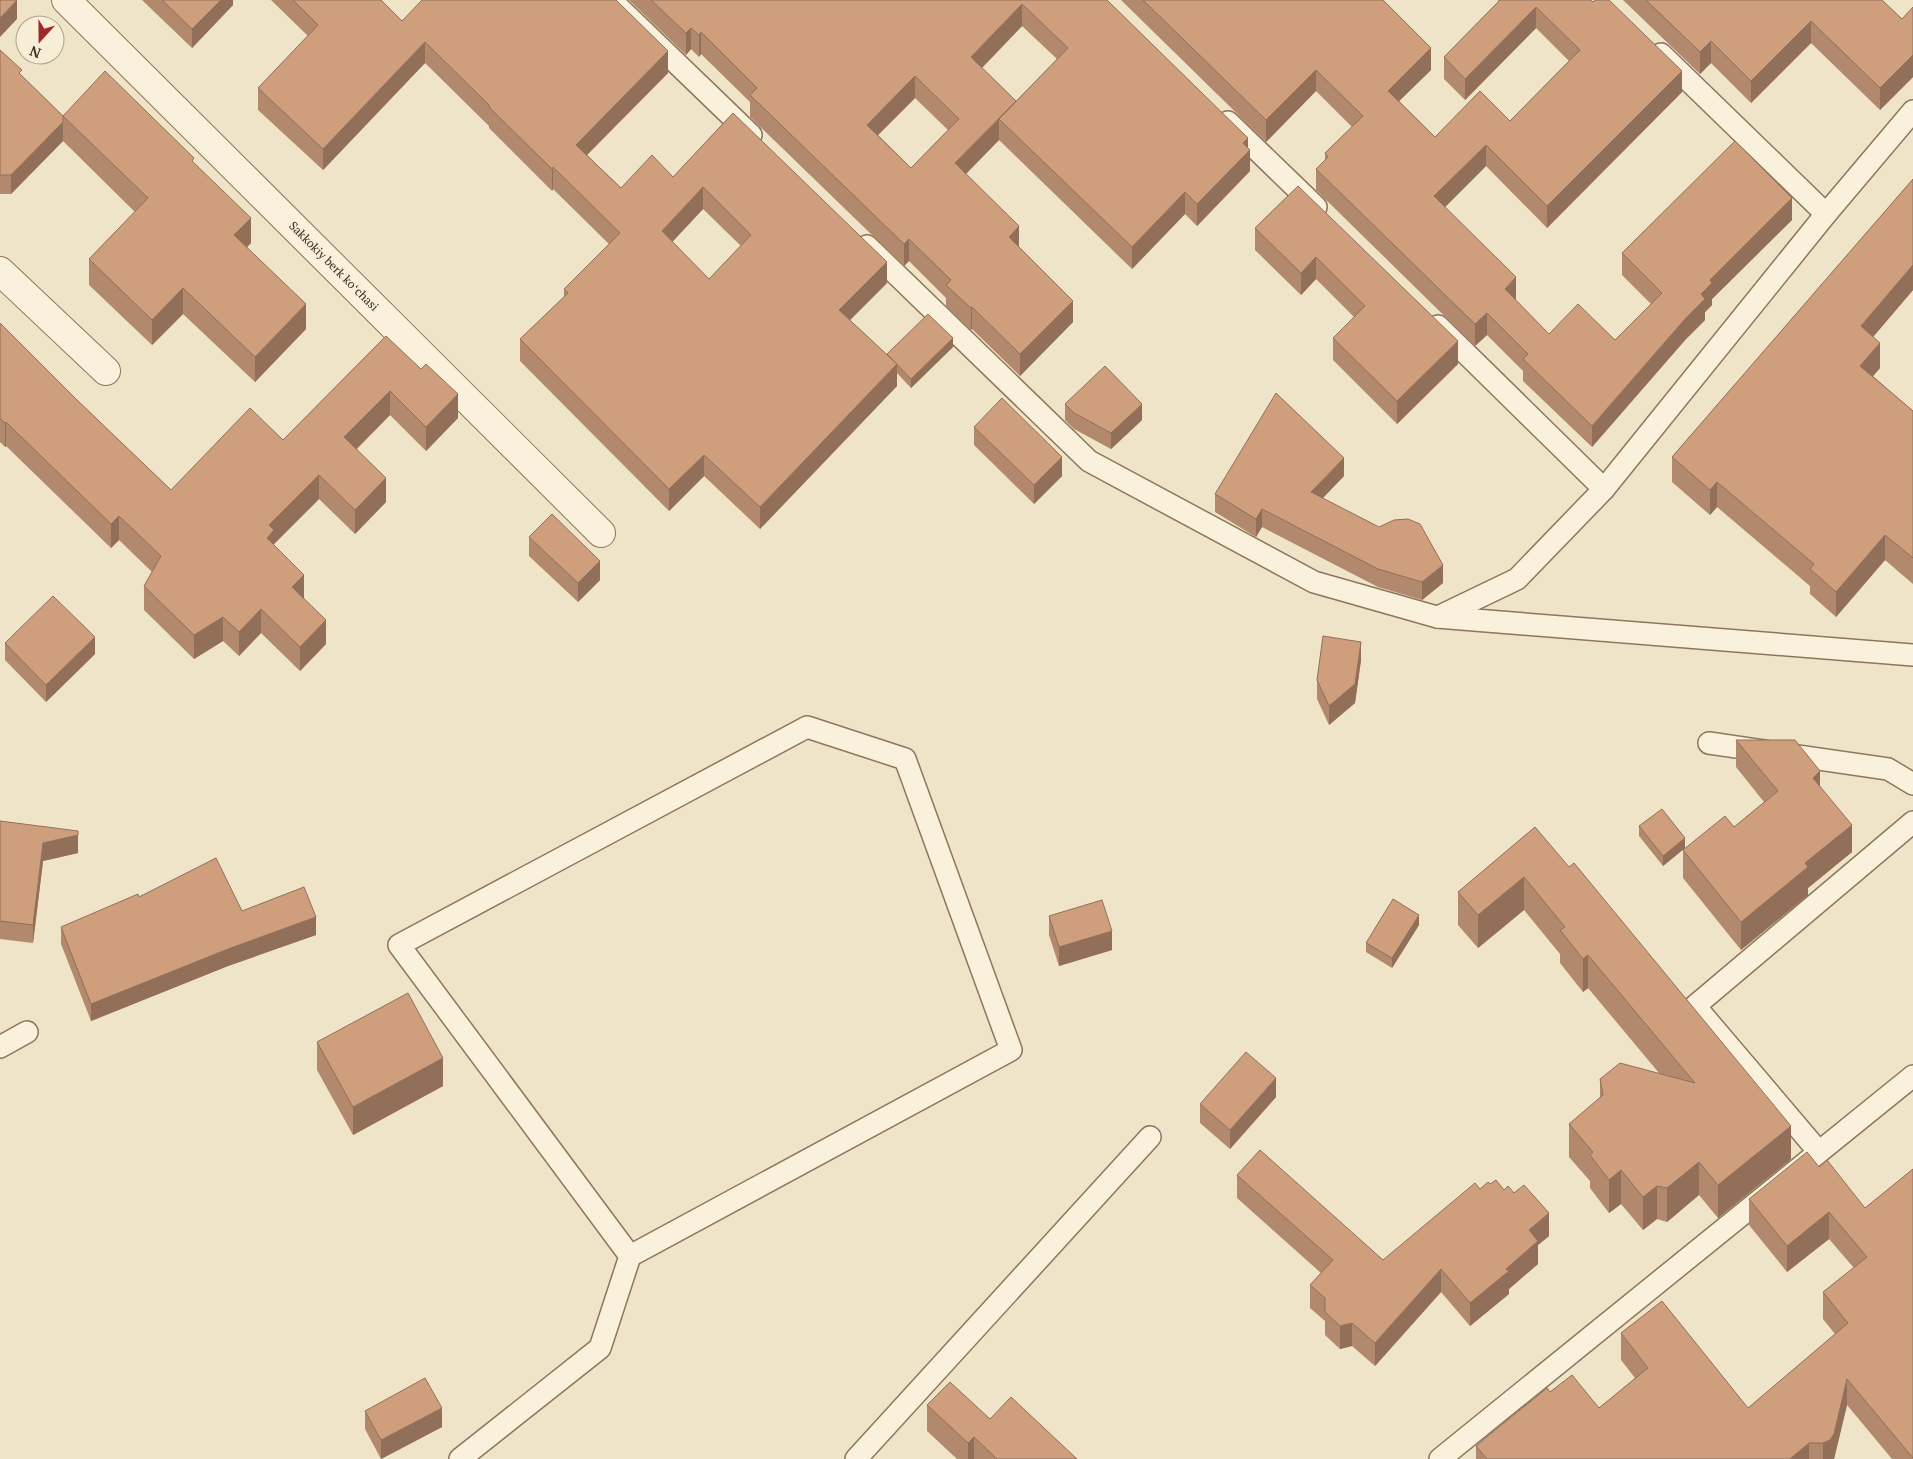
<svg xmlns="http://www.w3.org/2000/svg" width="1913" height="1459" font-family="'PT Serif',serif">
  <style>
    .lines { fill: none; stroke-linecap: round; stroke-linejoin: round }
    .lane-casing { stroke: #8d765c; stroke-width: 24 }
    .street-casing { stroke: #8d765c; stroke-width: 30 }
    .lane { stroke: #faf1dc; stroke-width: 21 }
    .street { stroke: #faf1dc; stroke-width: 28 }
    .wall { fill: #b2896c; fill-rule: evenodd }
    .shaded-wall { fill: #916f58 }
    .building { fill: #cf9f7d; stroke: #916f58; fill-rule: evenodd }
    .labels { text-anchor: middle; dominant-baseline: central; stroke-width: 4; stroke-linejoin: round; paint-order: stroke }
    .street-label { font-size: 12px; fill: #3d2e20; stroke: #f7eed8 }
  </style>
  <rect width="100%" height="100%" fill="#f0e4c8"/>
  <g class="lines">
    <g class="lane-casing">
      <g id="lane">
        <path d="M 611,0 L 751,135"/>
        <path d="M 1661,54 L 1826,214"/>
        <path d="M 1228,122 L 1316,207"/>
        <path d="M 867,246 L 1089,461 L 1314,582 L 1437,617 L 1913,655"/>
        <path d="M 1438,326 L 1604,489"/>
        <path d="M 1438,617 L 1517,579 L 1604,489 L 1826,214 L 1913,111"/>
        <path d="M 1709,743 L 1888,769 L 1913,784"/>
        <path d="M 0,1047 L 27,1032"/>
        <path d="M 1819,1152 L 1695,1006 L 1913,822"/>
        <path d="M 460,1459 L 600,1348 L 630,1256 L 1011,1050 L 905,759 L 807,727 L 399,945 L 630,1256"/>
        <path d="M 856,1459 L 1150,1137"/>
        <path d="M 1440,1459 L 1913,1076"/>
      </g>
    </g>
    <g class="street-casing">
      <g id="street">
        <path d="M 66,0 L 601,533"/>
        <path d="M 0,271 L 106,371"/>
      </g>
    </g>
    <use href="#lane" class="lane"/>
    <use href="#street" class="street"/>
  </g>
  <g class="wall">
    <path d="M 142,0 L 233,0 L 233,5 L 192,48 Z"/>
    <path d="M 271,0 L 381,0 L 402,21 L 668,73 L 587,155 L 621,188 L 673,177 L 733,113 L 887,283 L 850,320 L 887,355 L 887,354 L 953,347 L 911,388 L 897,373 L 897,386 L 760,529 L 704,476 L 669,511 L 520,361 L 520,339 L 564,297 L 564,289 L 609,244 L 553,189 L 552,191 L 489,128 L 489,126 L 425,63 L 323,170 L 258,110 L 258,88 L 308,36 ZM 703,209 L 741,246 L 709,279 L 672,242 Z"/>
    <path d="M 629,0 L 1107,0 L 1248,148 L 1250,171 L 1197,226 L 1185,214 L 1132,269 L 999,140 L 966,174 L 1073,322 L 1020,376 L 972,329 L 971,330 L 946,306 L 946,298 L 909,261 L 904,266 L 750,117 L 750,102 L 701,54 L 699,57 L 691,49 L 686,55 ZM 1022,26 L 1057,59 L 1016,101 L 982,68 ZM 915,98 L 948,130 L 911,168 L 878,135 Z"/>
    <path d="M 1121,0 L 1383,0 L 1431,70 L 1399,101 L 1435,137 L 1510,121 L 1569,61 L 1536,28 L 1465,100 L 1444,79 L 1444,57 L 1499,1 L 1497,0 L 1591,0 L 1682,92 L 1547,228 L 1486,166 L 1445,207 L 1516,299 L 1515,300 L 1549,334 L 1615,340 L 1651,304 L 1622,275 L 1622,253 L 1792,220 L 1712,299 L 1712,305 L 1705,312 L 1705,320 L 1686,339 L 1592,447 L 1523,381 L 1523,371 L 1487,335 L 1475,346 L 1316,190 L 1316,169 L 1325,160 L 1325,153 L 1352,127 L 1316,91 L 1266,142 Z"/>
    <path d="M 1623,0 L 1882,0 L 1902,19 L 1913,7 L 1913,77 L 1880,110 L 1811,43 L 1751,103 L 1711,63 L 1700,74 Z"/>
    <path d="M 0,50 L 22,76 L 63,116 L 194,163 L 251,243 L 247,247 L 306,329 L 255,382 L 183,314 L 152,345 L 89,285 L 89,259 L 135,212 L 63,141 L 11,194 L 0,194 Z"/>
    <path d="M 1913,179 L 1913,290 L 1873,337 L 1880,368 L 1873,376 L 1913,411 L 1913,584 L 1885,560 L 1836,617 L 1810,594 L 1810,586 L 1717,507 L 1710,515 L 1672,482 L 1672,457 Z"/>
    <path d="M 1298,186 L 1458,364 L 1397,424 L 1333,360 L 1333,338 L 1354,317 L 1316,279 L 1301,295 L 1255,250 L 1255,228 Z"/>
    <path d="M 0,323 L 76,399 L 171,490 L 283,440 L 386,336 L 458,418 L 426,451 L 390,415 L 357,449 L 386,502 L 355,534 L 319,499 L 274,544 L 274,546 L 304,598 L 326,644 L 300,671 L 261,633 L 239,656 L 223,641 L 194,659 L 144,610 L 144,586 L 152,572 L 119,540 L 111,548 L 6,446 L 5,447 L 0,442 Z"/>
    <path d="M 1065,404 L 1142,420 L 1111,449 L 1074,429 L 1065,420 Z"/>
    <path d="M 974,427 L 1062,476 L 1034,504 L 974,445 Z"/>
    <path d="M 1344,476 L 1323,498 L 1443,583 L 1422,600 L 1378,587 L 1262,527 L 1256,537 L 1215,512 L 1215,494 Z"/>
    <path d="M 529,537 L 600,580 L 578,602 L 529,556 Z"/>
    <path d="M 5,643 L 95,654 L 46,702 L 5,660 Z"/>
    <path d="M 1361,660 L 1355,703 L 1329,725 L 1317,699 L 1317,680 Z"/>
    <path d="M 1736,740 L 1820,786 L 1852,852 L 1808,888 L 1808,895 L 1741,950 L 1683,878 L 1683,850 L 1734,827 L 1764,802 L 1736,767 Z"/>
    <path d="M 0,821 L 78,853 L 43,861 L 33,943 L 0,939 Z"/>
    <path d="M 1639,826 L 1685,848 L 1663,866 L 1639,836 Z"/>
    <path d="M 1535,827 L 1791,1159 L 1718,1218 L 1699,1195 L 1667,1222 L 1657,1219 L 1643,1230 L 1621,1204 L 1609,1213 L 1590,1188 L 1590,1181 L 1569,1157 L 1569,1124 L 1600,1098 L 1600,1079 L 1659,1073 L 1588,988 L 1583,992 L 1560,963 L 1560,954 L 1524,910 L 1478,948 L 1458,925 L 1458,892 Z"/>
    <path d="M 139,897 L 242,911 L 316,935 L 228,966 L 91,1021 L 61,944 L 61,927 Z"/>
    <path d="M 1049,916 L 1112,950 L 1059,966 L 1049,935 Z"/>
    <path d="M 1419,925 L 1392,968 L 1366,952 L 1366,943 Z"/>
    <path d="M 317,1042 L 443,1086 L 353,1135 L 317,1070 Z"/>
    <path d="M 1276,1097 L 1230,1149 L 1200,1123 L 1200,1104 Z"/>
    <path d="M 1819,1167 L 1865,1208 L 1913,1169 L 1913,1459 L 1892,1459 L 1847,1405 L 1834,1459 L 1476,1459 L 1476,1446 L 1550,1392 L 1599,1408 L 1635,1378 L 1621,1360 L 1621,1333 L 1748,1408 L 1835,1334 L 1823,1319 L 1823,1292 L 1854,1268 L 1829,1239 L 1787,1272 L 1749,1225 L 1749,1199 Z"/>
    <path d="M 1237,1175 L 1383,1260 L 1480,1189 L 1490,1184 L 1504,1190 L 1549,1236 L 1538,1245 L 1538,1264 L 1509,1289 L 1509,1294 L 1470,1326 L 1441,1292 L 1375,1366 L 1352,1346 L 1340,1349 L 1325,1335 L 1325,1321 L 1310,1308 L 1310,1285 L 1321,1273 L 1237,1198 Z"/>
    <path d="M 927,1405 L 990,1419 L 1077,1459 L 957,1459 L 927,1431 Z"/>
    <path d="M 365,1411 L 442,1427 L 381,1459 L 365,1429 Z"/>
  </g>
  <g class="shaded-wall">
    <path d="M 17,0 L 17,19 L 0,37 L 0,18 Z"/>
    <path d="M 221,0 L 233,0 L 233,5 L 192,48 L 192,29 Z"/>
    <path d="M 1022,4 L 1022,26 L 971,79 L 971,57 Z"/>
    <path d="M 1536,7 L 1536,28 L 1465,100 L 1465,79 Z"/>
    <path d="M 1811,21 L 1811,43 L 1751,103 L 1751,81 Z"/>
    <path d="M 691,28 L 691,49 L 686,55 L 686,33 Z"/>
    <path d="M 701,32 L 701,54 L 699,57 L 699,35 Z"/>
    <path d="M 1711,41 L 1711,63 L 1700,74 L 1700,52 Z"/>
    <path d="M 425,42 L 425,63 L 323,170 L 323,149 Z"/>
    <path d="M 1431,48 L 1431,70 L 1388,112 L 1388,91 Z"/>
    <path d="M 668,51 L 668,73 L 576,166 L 576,145 Z"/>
    <path d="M 1913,55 L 1913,77 L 1880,110 L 1880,88 Z"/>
    <path d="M 1316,70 L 1316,91 L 1266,142 L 1266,120 Z"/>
    <path d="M 1682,71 L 1682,92 L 1547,228 L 1547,206 Z"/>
    <path d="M 915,76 L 915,98 L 867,146 L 867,125 Z"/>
    <path d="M 999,119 L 999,140 L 955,185 L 955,163 Z"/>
    <path d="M 63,122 L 63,141 L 11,194 L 11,175 Z"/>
    <path d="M 1248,138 L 1248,151 L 1250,150 L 1250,171 L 1197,226 L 1197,204 L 1243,143 Z"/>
    <path d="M 1486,145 L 1486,166 L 1434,218 L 1434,196 Z"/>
    <path d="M 553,167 L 553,189 L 552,191 L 552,169 Z"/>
    <path d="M 703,187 L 703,209 L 662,253 L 662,231 Z"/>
    <path d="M 1185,192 L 1185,214 L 1132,269 L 1132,247 Z"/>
    <path d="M 1792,198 L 1792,220 L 1712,299 L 1712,305 L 1705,312 L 1705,320 L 1686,339 L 1592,447 L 1592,426 L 1701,294 L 1710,280 Z"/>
    <path d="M 251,218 L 251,243 L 234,260 L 234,235 Z"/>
    <path d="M 1019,226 L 1019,248 L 1009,237 Z"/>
    <path d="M 909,239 L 909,261 L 904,266 L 904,244 Z"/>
    <path d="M 1316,257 L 1316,279 L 1301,295 L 1301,273 Z"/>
    <path d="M 887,262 L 887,283 L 839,331 L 839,310 Z"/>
    <path d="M 1913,265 L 1913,290 L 1861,351 L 1861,326 Z"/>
    <path d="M 1516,277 L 1516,299 L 1505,311 L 1505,289 Z"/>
    <path d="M 183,288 L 183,314 L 152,345 L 152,320 Z"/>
    <path d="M 1073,301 L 1073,322 L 1020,376 L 1020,354 Z"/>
    <path d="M 306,304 L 306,329 L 255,382 L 255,357 Z"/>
    <path d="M 972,307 L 972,329 L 971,330 L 971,308 Z"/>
    <path d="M 1487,313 L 1487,335 L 1475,346 L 1475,324 Z"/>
    <path d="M 953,338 L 953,347 L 911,388 L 911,379 Z"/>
    <path d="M 1458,341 L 1458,364 L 1397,424 L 1397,401 Z"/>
    <path d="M 1880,343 L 1880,368 L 1860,391 L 1860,366 Z"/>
    <path d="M 897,364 L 897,386 L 760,529 L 760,507 Z"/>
    <path d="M 390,391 L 390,415 L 344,461 L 344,437 Z"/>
    <path d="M 458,394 L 458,418 L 426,451 L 426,427 Z"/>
    <path d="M 1142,404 L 1142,420 L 1111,449 L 1111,433 Z"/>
    <path d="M 6,422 L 6,446 L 5,447 L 5,423 Z"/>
    <path d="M 704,455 L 704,476 L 669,511 L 669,489 Z"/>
    <path d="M 1062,457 L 1062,476 L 1034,504 L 1034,485 Z"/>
    <path d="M 1344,458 L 1344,476 L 1311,510 L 1311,492 Z"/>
    <path d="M 319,475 L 319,499 L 274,544 L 274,555 L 267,538 L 269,525 Z"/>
    <path d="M 386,478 L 386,502 L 355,534 L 355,510 Z"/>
    <path d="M 1717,482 L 1717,507 L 1710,515 L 1710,490 Z"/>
    <path d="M 1262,509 L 1262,527 L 1256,537 L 1256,519 Z"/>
    <path d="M 119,516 L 119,540 L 111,548 L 111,524 Z"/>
    <path d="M 1885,535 L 1885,560 L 1836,617 L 1836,592 Z"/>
    <path d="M 600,561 L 600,580 L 578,602 L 578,583 Z"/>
    <path d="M 1443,565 L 1443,583 L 1422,600 L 1422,582 Z"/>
    <path d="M 304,575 L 304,599 L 292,587 Z"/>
    <path d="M 261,609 L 261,633 L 239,656 L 239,632 Z"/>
    <path d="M 223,617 L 223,641 L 194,659 L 194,635 Z"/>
    <path d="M 326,620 L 326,644 L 300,671 L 300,647 Z"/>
    <path d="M 95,637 L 95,654 L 46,702 L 46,685 Z"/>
    <path d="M 1361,642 L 1361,660 L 1355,703 L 1329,725 L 1329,706 Z"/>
    <path d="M 1820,771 L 1820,799 L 1813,778 Z"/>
    <path d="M 1852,825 L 1852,852 L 1808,888 L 1808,895 L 1741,950 L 1741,922 L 1805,863 Z"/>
    <path d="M 78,835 L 78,853 L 43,861 L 33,943 L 33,925 L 43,843 Z"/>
    <path d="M 1685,838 L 1685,848 L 1663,866 L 1663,856 Z"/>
    <path d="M 1524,877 L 1524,910 L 1478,948 L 1478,915 Z"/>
    <path d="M 1419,915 L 1419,925 L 1392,968 L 1392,958 Z"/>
    <path d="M 316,917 L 316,935 L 228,966 L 91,1021 L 91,1004 L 228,949 Z"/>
    <path d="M 1112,931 L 1112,950 L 1059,966 L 1059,947 Z"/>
    <path d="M 1588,955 L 1588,988 L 1583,992 L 1583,959 Z"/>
    <path d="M 443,1058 L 443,1086 L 353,1135 L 353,1107 Z"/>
    <path d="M 1276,1078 L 1276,1097 L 1230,1149 L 1230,1130 Z"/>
    <path d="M 1791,1126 L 1791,1159 L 1718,1218 L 1718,1185 Z"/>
    <path d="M 1699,1162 L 1699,1195 L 1667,1222 L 1667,1188 Z"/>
    <path d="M 1621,1170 L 1621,1204 L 1609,1213 L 1609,1180 Z"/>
    <path d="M 1657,1186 L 1657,1219 L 1643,1230 L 1643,1197 Z"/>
    <path d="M 1829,1212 L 1829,1239 L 1787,1272 L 1787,1246 Z"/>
    <path d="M 1549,1213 L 1549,1236 L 1538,1245 L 1538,1264 L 1509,1289 L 1509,1294 L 1470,1326 L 1470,1303 L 1506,1269 L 1529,1230 Z"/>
    <path d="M 1441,1269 L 1441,1292 L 1375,1366 L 1375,1343 Z"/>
    <path d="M 1352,1323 L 1352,1346 L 1340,1349 L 1340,1326 Z"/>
    <path d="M 1847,1379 L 1847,1405 L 1834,1459 L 1823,1459 L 1823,1443 Z"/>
    <path d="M 442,1408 L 442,1427 L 381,1459 L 381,1440 Z"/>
    <path d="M 974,1437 L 974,1459 L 968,1459 L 968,1443 Z"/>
    <path d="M 1809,1443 L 1809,1459 L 1790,1459 Z"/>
  </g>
  <g class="building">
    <path d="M 0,0 L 17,0 L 0,18 Z"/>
    <path d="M 162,0 L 221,0 L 192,29 Z"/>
    <path d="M 293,0 L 381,0 L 402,21 L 422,0 L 616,0 L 668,51 L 576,145 L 621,188 L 652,155 L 673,177 L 733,113 L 887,262 L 839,310 L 897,364 L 760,507 L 704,455 L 669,489 L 520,339 L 568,293 L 564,289 L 620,233 L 553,167 L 552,169 L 489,107 L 490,106 L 425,42 L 323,149 L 258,88 L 318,25 ZM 703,187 L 751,235 L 709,279 L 662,231 Z"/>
    <path d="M 651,0 L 1107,0 L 1248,138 L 1243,143 L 1250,150 L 1197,204 L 1185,192 L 1132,247 L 999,119 L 1068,48 L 1022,4 L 971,57 L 1016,101 L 955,163 L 1019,226 L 1009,237 L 1073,301 L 1020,354 L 972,307 L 971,308 L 946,285 L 951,280 L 909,239 L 904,244 L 750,95 L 757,88 L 701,32 L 699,35 L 691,28 L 686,33 ZM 915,76 L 959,119 L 911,168 L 867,125 Z"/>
    <path d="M 1143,0 L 1383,0 L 1431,48 L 1388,91 L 1435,137 L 1480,91 L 1510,121 L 1580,50 L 1536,7 L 1465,79 L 1444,57 L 1500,0 L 1591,0 L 1593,2 L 1595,0 L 1609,0 L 1682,71 L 1547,206 L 1486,145 L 1434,196 L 1516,277 L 1505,289 L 1549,334 L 1578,304 L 1615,340 L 1662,293 L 1622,253 L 1735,141 L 1792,198 L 1710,280 L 1712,283 L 1701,294 L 1705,299 L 1686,318 L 1592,426 L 1523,359 L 1528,354 L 1487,313 L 1475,324 L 1316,169 L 1328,157 L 1325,153 L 1363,116 L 1316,70 L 1266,120 Z"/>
    <path d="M 1646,0 L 1882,0 L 1902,19 L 1913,7 L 1913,55 L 1880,88 L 1811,21 L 1751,81 L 1711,41 L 1700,52 Z"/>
    <path d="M 0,50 L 22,70 L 19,73 L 66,119 L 63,116 L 63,122 L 11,175 L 0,175 Z"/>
    <path d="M 105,71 L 194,158 L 192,161 L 251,218 L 234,235 L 306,304 L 255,357 L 183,288 L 152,320 L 89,259 L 148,198 L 63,116 Z"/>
    <path d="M 1913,179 L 1913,265 L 1861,326 L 1880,343 L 1860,366 L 1913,411 L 1913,558 L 1885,535 L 1836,592 L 1810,569 L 1814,564 L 1717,482 L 1710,490 L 1672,457 Z"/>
    <path d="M 1298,186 L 1458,341 L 1397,401 L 1333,338 L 1365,306 L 1316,257 L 1301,273 L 1255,228 Z"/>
    <path d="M 928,314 L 953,338 L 911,379 L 887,354 Z"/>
    <path d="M 0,323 L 76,399 L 171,490 L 250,408 L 283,440 L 386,336 L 421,369 L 426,364 L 458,394 L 426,427 L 390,391 L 344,437 L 386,478 L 355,510 L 319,475 L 269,525 L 274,530 L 267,538 L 304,575 L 292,587 L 326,620 L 300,647 L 261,609 L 239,632 L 223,617 L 194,635 L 144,586 L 161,556 L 119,516 L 111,524 L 6,422 L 5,423 L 0,418 Z"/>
    <path d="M 1105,366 L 1142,404 L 1111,433 L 1074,413 L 1065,404 Z"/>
    <path d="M 1276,393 L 1344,458 L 1311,492 L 1379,527 L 1394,520 L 1408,519 L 1420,524 L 1443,565 L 1422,582 L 1378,569 L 1262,509 L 1256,519 L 1215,494 Z"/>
    <path d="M 1002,398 L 1062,457 L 1034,485 L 974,427 Z"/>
    <path d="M 552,514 L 600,561 L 578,583 L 529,537 Z"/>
    <path d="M 53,596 L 95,637 L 46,685 L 5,643 Z"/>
    <path d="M 1323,636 L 1361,642 L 1355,684 L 1329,706 L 1317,680 Z"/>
    <path d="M 1736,740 L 1795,740 L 1820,771 L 1813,778 L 1852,825 L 1805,863 L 1808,867 L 1741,922 L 1683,850 L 1725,816 L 1734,827 L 1778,791 Z"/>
    <path d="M 1662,809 L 1685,838 L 1663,856 L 1639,826 Z"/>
    <path d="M 0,821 L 78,831 L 78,835 L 43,843 L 33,925 L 0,921 Z"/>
    <path d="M 1535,827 L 1569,867 L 1574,863 L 1791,1126 L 1718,1185 L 1699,1162 L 1667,1188 L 1657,1186 L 1643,1197 L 1621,1170 L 1609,1180 L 1590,1155 L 1593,1152 L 1569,1124 L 1603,1095 L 1600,1079 L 1620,1063 L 1695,1083 L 1588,955 L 1583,959 L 1560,930 L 1565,927 L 1524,877 L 1478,915 L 1458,892 Z"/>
    <path d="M 216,858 L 242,911 L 304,887 L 316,917 L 228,949 L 91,1004 L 61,927 L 138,894 L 139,897 Z"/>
    <path d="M 1393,899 L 1419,915 L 1392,958 L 1366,943 Z"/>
    <path d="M 1102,900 L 1112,931 L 1059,947 L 1049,916 Z"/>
    <path d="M 408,993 L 443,1058 L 353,1107 L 317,1042 Z"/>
    <path d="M 1246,1052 L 1276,1078 L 1230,1130 L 1200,1104 Z"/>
    <path d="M 1260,1150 L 1383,1260 L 1475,1183 L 1480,1189 L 1488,1182 L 1490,1184 L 1496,1180 L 1504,1190 L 1508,1186 L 1514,1193 L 1524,1185 L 1549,1213 L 1529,1230 L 1538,1241 L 1506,1269 L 1509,1271 L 1470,1303 L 1441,1269 L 1375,1343 L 1352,1323 L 1340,1326 L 1325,1312 L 1325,1298 L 1310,1285 L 1333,1260 L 1237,1175 Z"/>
    <path d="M 1807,1152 L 1819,1167 L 1827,1160 L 1865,1208 L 1913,1169 L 1913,1458 L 1847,1379 L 1834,1434 L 1830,1440 L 1823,1443 L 1809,1443 L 1790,1459 L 1487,1459 L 1476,1446 L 1547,1388 L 1550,1392 L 1572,1375 L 1599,1408 L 1648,1368 L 1621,1333 L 1662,1301 L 1748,1408 L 1848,1323 L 1823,1292 L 1867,1257 L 1829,1212 L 1787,1246 L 1749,1199 Z"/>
    <path d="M 425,1378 L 442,1408 L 381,1440 L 365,1411 Z"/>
    <path d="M 950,1382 L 990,1419 L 1011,1397 L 1077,1459 L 997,1459 L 974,1437 L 968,1443 L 927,1405 Z"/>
  </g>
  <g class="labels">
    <g class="street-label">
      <text transform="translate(334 266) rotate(45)">Sakkokiy berk koʻchasi</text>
    </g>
  </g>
  <g transform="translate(40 40) rotate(201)"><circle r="24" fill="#f7eed8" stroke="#ada18e"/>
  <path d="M0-4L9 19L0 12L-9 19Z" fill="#9e2a2b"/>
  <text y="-8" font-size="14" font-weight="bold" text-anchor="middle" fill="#3d2e20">N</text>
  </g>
</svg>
